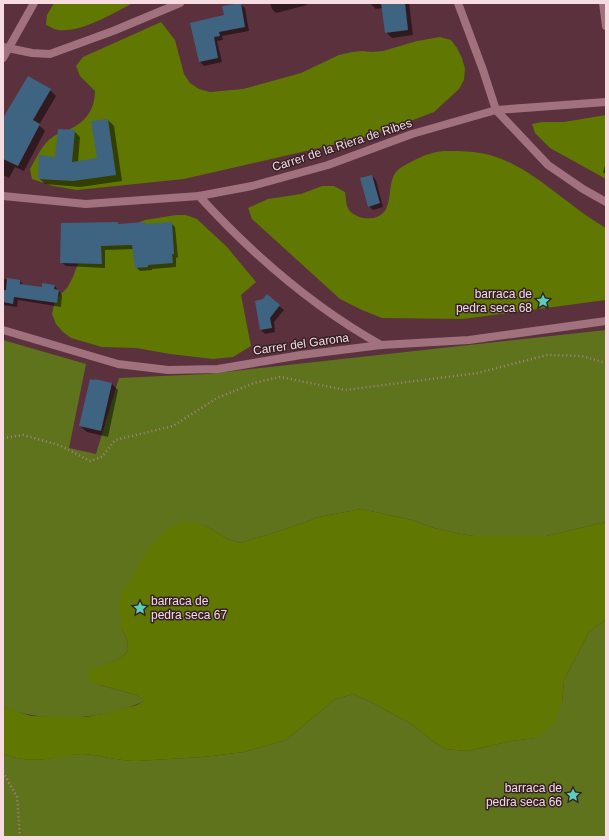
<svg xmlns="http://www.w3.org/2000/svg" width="609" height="840" font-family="Arial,sans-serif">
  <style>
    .green { fill: #5f731d }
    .forest { fill: #607702 }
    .shadow { fill: #0007 }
    .building { fill: #3e6481 }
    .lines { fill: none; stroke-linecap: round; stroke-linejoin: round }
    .path { stroke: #a6838c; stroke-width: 2.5; stroke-dasharray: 1 3; stroke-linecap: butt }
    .minor { stroke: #a1717e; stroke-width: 8 }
    .tertiary { stroke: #a1717e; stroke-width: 8 }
    .labels { text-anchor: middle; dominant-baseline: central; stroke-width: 3; stroke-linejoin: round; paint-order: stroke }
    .street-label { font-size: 12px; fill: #f6dbe1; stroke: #342026 }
    .poi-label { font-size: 12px; fill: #f6dbe1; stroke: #342026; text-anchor: end }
  </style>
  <rect width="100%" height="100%" fill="#5b313d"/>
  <g class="green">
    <path d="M 606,330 L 606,522 L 546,536 L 474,536 L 461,534 L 434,528 L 412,520 L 361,509 L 319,517 L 283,530 L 240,543 L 228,539 L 204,525 L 122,630 L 127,639 L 128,651 L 121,658 L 88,672 L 100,685 L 136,695 L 146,700 C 108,720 43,724 3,707 L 3,340 L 86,364 L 69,448 L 96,454 L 119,378 L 207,374 Z"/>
    <path d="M 606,619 L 606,837 L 3,837 L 3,754 C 15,759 33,761 46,759 C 59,757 70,754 83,754 C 101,755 118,761 136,761 L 203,757 L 244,752 L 286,740 L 334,700 L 353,694 L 373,703 L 413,725 L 428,738 L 445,749 L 467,751 L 511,741 L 535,738 L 562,704 L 564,680 L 589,632 Z"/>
  </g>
  <g class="forest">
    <path d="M 54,3 L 133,3 C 113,13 77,36 54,29 C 52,28 49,26 46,25 L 47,15 Z"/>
    <path d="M 161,22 L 175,40 L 184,74 L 190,83 L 199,89 L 210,92 L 243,89 L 301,73 L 339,55 L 352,52 L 362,51 L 372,52 L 383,51 L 417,41 L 440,37 L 451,40 L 457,48 L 462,58 L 465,69 L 464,80 L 459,89 L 434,112 L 371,136 L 184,179 L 77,190 L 53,186 L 32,179 L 30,169 C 37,157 42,144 54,136 C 60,132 68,131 74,127 C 88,119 95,107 95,91 L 80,76 L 76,66 L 83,57 Z"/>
    <path d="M 606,115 L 606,179 L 550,148 L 535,133 L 532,124 L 542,122 L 564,122 Z"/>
    <path d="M 444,151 C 460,151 475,151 490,155 C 534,168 567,206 606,228 L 606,300 L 463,319 L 382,318 L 362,310 L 340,299 L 252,219 L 248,208 L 268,199 L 301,194 L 322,186 L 334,186 L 345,192 C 346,198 346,206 349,210 C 358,221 379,222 386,209 C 392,198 388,180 397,171 C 399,168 404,166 407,164 C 422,156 428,153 444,151 Z"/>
    <path d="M 176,215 L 186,215 L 197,219 L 227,247 L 256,282 L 241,295 L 251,346 L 233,357 L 213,359 L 170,354 L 136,348 L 102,347 L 71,338 L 63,332 L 56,324 L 52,314 L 54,305 L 59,296 L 67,288 L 73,277 L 77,266 L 83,257 L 135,224 L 145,220 Z"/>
    <path d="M 361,509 L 412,520 L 434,528 L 461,534 L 474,536 L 546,536 L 606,522 L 606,619 L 589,632 L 564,680 L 562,704 L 554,723 L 536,738 L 511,741 L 467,751 L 445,749 L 428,738 L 413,725 L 373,703 L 353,694 L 334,700 L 286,740 L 244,752 L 203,757 L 136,761 C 118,761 101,755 83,754 C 70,754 59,758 46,759 C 32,761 15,759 3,754 L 3,707 L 31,716 L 86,717 L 107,713 L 137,705 L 145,700 L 136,695 L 90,682 L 88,671 L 121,658 L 128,651 L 127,639 L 122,630 L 119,608 L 120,597 L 151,544 L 170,527 L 184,521 L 193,522 L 204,525 L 228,539 L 240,543 L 283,530 L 319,517 Z"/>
  </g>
  <g class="shadow">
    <path d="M 270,3 L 306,3 L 307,5 L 276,13 L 272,9 Z"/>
    <path d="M 370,3 L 409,3 L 413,35 L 392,38 L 386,32 L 383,8 L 376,9 Z"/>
    <path d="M 240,4 L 245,8 L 249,31 L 222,36 L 223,40 L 217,41 L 222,62 L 204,66 L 200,62 L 191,24 L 225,16 Z"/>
    <path d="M 50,90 L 56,96 L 39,125 L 45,131 L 24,171 L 15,167 L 9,178 L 3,175 L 3,121 Z"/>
    <path d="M 108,120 L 114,126 L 122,181 L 80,187 L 45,184 L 39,178 L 56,158 L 74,131 L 80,137 L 78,162 L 98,159 Z"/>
    <path d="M 606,162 L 606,175 L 603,172 Z"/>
    <path d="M 372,176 L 376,180 L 383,207 L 373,210 L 369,206 Z"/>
    <path d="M 118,223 L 119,225 L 144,223 L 147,225 L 171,223 L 175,227 L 178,257 L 176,258 L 176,267 L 152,269 L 152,270 L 140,271 L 136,267 L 134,249 L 105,250 L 105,268 L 66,266 L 61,262 Z"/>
    <path d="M 3,279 L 20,281 L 24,286 L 42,288 L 55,286 L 62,295 L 61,307 L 18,300 L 17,307 L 3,305 Z"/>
    <path d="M 267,296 L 284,310 L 274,322 L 275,332 L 265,334 L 261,330 L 256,302 L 263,300 Z"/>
    <path d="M 96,380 L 112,384 L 118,390 L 108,437 L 87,432 L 80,426 Z"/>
  </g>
  <g class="building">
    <path d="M 241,3 L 245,27 L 219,32 L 220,36 L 214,37 L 218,58 L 199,62 L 190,23 L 224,15 L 222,6 Z"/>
    <path d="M 381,3 L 405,3 L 408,30 L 385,33 Z"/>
    <path d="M 28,76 L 51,89 L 33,120 L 40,124 L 18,166 L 3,159 L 3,118 Z"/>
    <path d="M 108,119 L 116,175 L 73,181 L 38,179 L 39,155 L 55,157 L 58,129 L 75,130 L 72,162 L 97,158 L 91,121 Z"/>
    <path d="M 372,175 L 380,203 L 368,207 L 360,178 Z"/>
    <path d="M 118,222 L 118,224 L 145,222 L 145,224 L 172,222 L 174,254 L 172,254 L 173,263 L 148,265 L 148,267 L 135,268 L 132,245 L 101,246 L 102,264 L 60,263 L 61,223 Z"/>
    <path d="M 7,278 L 20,280 L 20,284 L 42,287 L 42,283 L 55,285 L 54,289 L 59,290 L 57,303 L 14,297 L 13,304 L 3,302 L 4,290 L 6,290 Z"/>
    <path d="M 267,294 L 280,305 L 270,318 L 272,328 L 260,330 L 255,301 L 263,299 Z"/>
    <path d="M 90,379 L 95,380 L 95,379 L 112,383 L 101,431 L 79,426 Z"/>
  </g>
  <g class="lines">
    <g class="path">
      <path d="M 3,438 L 23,435 L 59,445 L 90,461 L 102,457 L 115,440 L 173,426 L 217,398 L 254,383 L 280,377 L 345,390 L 478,373 L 547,355 L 582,356 L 606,363"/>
      <path d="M 3,772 L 17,797 L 20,837"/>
    </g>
    <g class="minor">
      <path d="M 458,3 L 483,70 L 496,110 L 548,165 L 583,189 L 606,202"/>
      <path d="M 603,3 L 606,26"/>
      <path d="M 3,47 L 32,53 L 50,54 L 113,31 L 180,3"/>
      <path d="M 3,196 L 86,204 L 199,196 L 252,186 L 328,165 L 412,134 L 496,110 L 606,102"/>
      <path d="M 199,196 C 252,254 313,307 381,345"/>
      <path d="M 3,330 L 118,364 L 168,370 L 218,369 L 301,355 L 381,345 L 469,340 L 606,321"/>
    </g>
    <path class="tertiary" d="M 3,58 L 34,3"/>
  </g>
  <defs>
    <g id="sight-bare" transform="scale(1.08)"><path d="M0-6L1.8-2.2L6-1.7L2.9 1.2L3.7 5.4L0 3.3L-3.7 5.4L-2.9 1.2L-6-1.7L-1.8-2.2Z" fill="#5acebd" stroke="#342026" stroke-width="2.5" paint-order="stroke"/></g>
  </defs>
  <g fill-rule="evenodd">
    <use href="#sight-bare" x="543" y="301"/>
    <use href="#sight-bare" x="140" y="608"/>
    <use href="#sight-bare" x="573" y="795"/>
  </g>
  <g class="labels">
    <g class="street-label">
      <text transform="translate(342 145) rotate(-18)">Carrer de la Riera de Ribes</text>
      <text transform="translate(301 344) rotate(-8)">Carrer del Garona</text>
    </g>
    <g class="poi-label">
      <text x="532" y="294">barraca de<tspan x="532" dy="14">pedra seca 68</tspan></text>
      <text x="151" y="601" text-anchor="start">barraca de<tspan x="151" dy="14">pedra seca 67</tspan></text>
      <text x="562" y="788">barraca de<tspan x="562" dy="14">pedra seca 66</tspan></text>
    </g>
  </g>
  <rect width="609" height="840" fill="none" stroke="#f6dbe1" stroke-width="8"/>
</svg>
